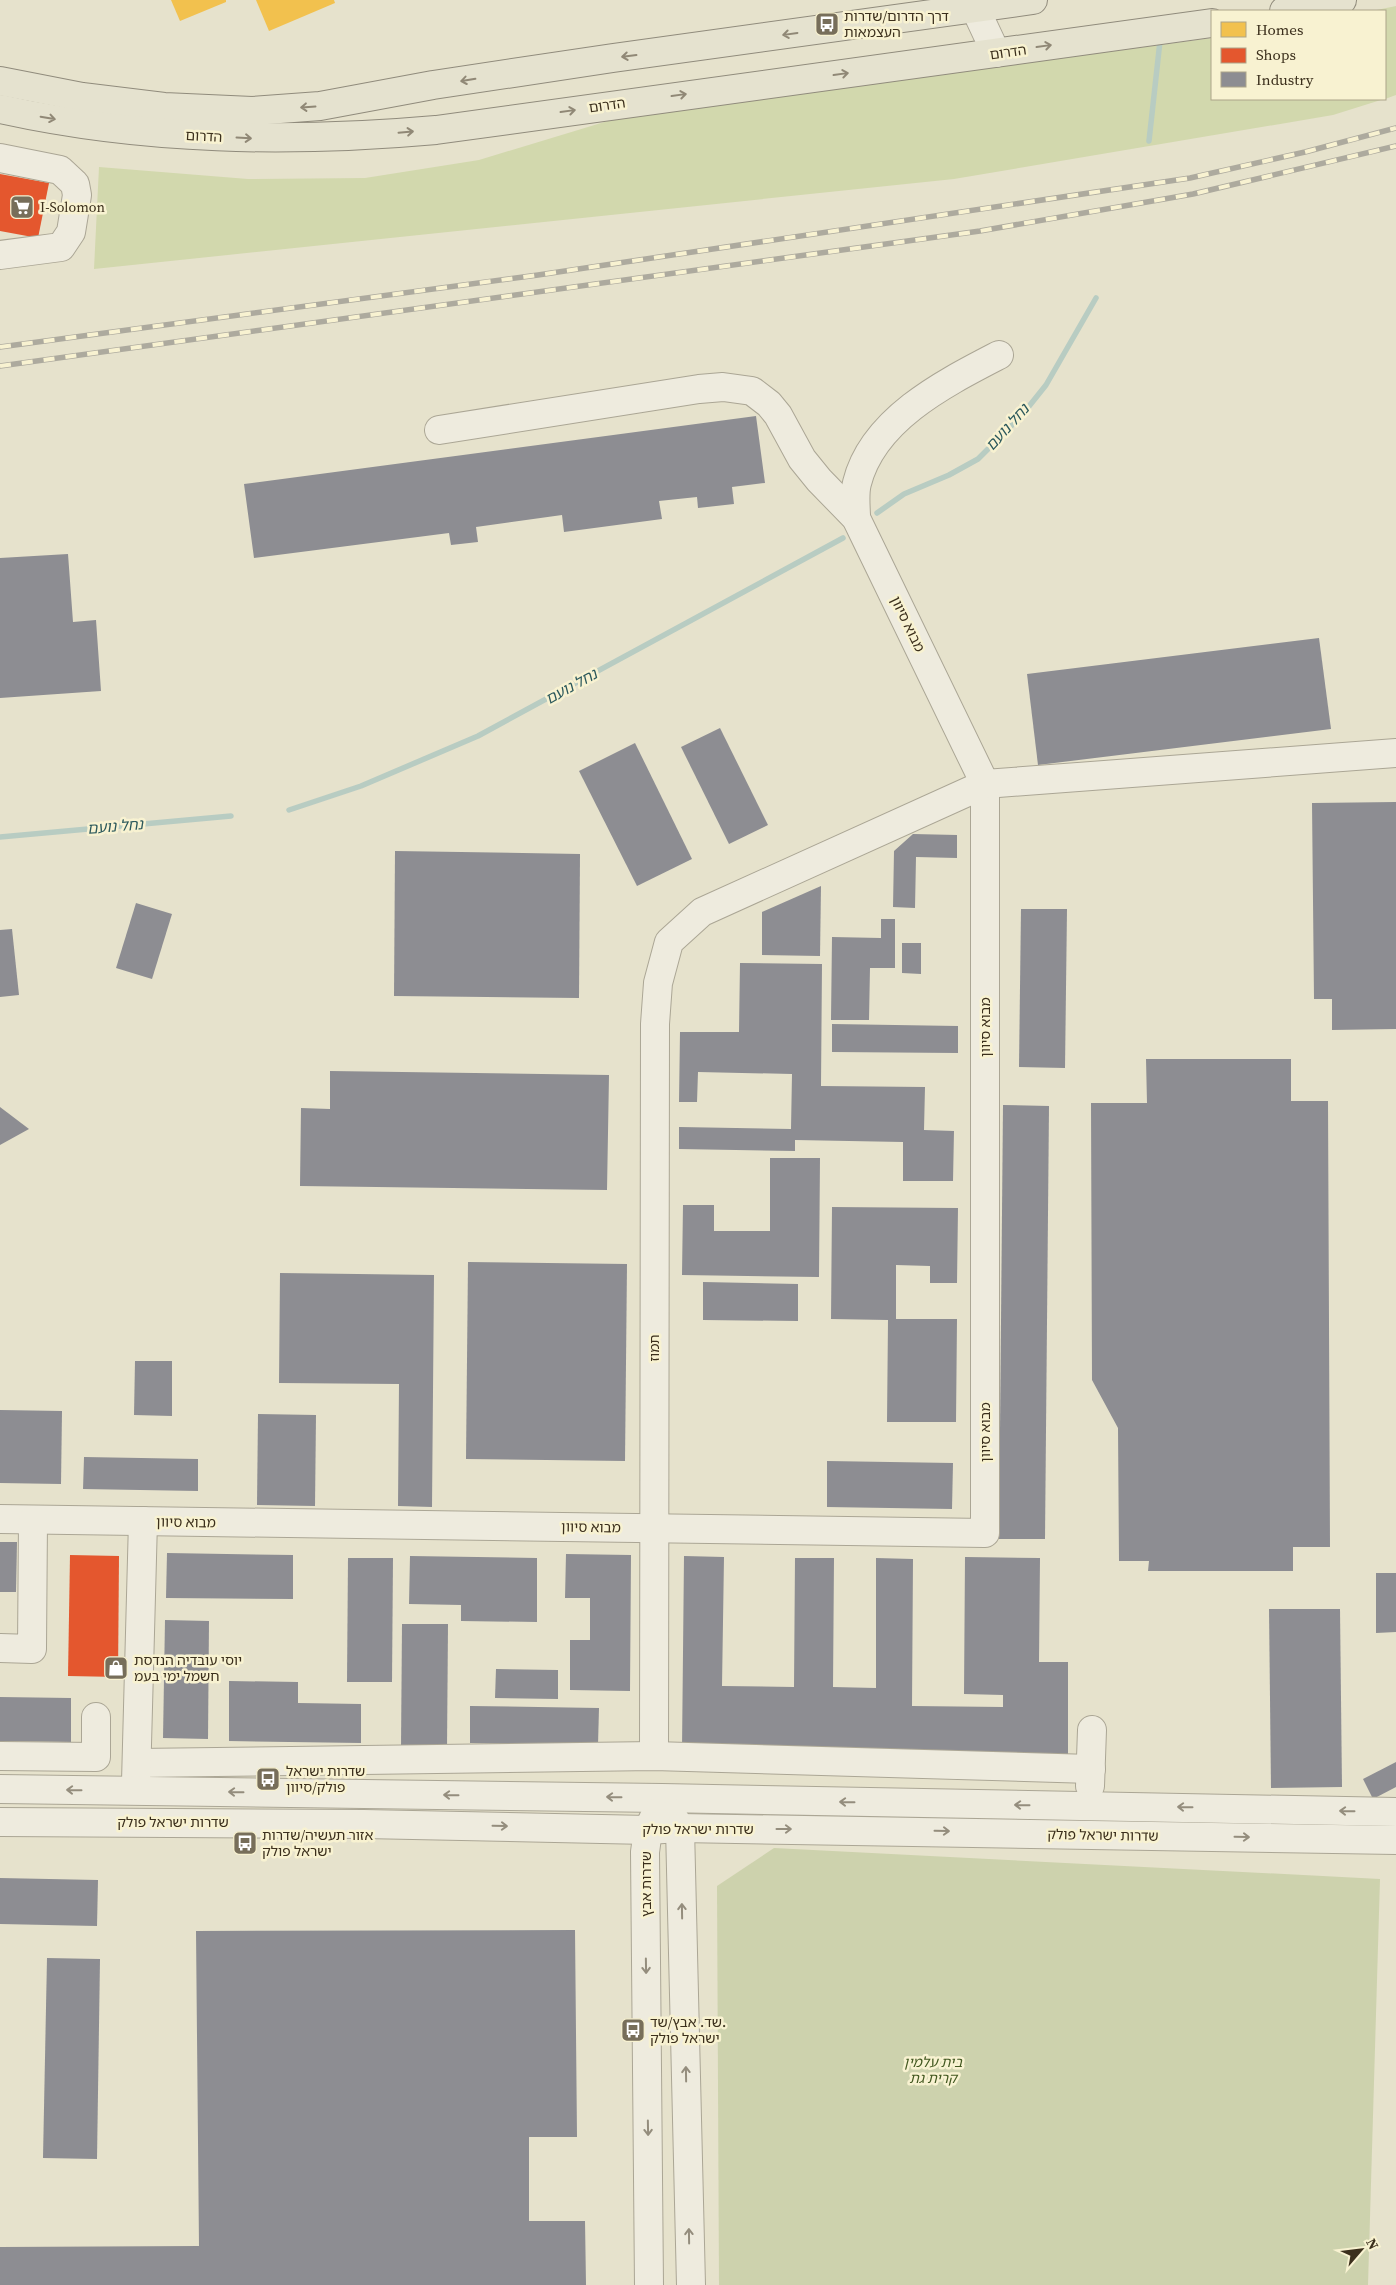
<svg xmlns="http://www.w3.org/2000/svg" width="1396" height="2285" font-family="'Source Serif 4','Noto Sans Hebrew',serif">
  <style>
    .green { fill: #d2d8ad }
    .cemetery { fill: #cdd2ad }
    .homes { fill: #f2c14e }
    .shops { fill: #e4572e }
    .industry { fill: #8d8d92 }
    .lines { fill: none; stroke-linecap: round; stroke-linejoin: round }
    .stream { stroke: #b8ccc2; stroke-width: 5.5 }
    .minor-casing { stroke: #aba695; stroke-width: 30 }
    .major-casing { stroke: #908b7c; stroke-width: 30 }
    .minor { stroke: #eeebde; stroke-width: 28 }
    .major { stroke: #e5e2cf; stroke-width: 28 }
    .rail-casing { stroke: #adaa9e; stroke-width: 5.5 }
    .rail { stroke: #f8f2d1; stroke-width: 4; stroke-dasharray: 11; stroke-linecap: butt }
    .oneway { stroke: #908876 }
    .oneway2 { stroke: #948d7d }
    .labels { text-anchor: middle; dominant-baseline: central; stroke-width: 5; stroke-linejoin: round; paint-order: stroke }
    .poi-label { font-size: 14px; fill: #3b2f1c; stroke: #f8f2d1; text-anchor: start }
    .street-label { font-size: 14px; fill: #3b2f1c; stroke: #f8f2d1 }
    .park-label { font-size: 14px; font-style: italic; fill: #435921; stroke: #f8f2d1 }
    .water-label { font-size: 15px; font-style: italic; fill: #2b585b; stroke: #f8f2d1 }
  </style>
  <rect width="100%" height="100%" fill="#e6e2cc"/>
  <g class="green">
    <path d="M 1396,6 L 1396,95 L 1385,99 L 1385,11 L 1372,11 Z"/>
    <path d="M 1212,38 L 1212,99 L 1384,99 L 1333,115 L 954,179 L 94,269 L 99,167 L 248,179 L 365,178 L 479,160 L 611,120 L 741,101 Z"/>
  </g>
  <path class="cemetery" d="M 774,1848 L 1380,1879 L 1368,2285 L 719,2285 L 717,1886 Z"/>
  <g class="homes">
    <path d="M 171,0 L 226,0 L 226,2 L 180,21 Z"/>
    <path d="M 256,0 L 334,0 L 335,3 L 269,31 Z"/>
  </g>
  <g class="shops">
    <path d="M 0,174 L 49,183 L 38,238 L 0,231 Z"/>
    <path d="M 70,1555 L 119,1556 L 118,1677 L 68,1676 Z"/>
  </g>
  <g class="industry">
    <path d="M 756,416 L 765,483 L 732,487 L 734,504 L 698,508 L 697,497 L 659,501 L 662,519 L 564,532 L 562,515 L 476,527 L 478,542 L 451,545 L 449,533 L 254,558 L 244,484 Z"/>
    <path d="M 68,554 L 73,622 L 96,620 L 101,691 L 0,698 L 0,558 Z"/>
    <path d="M 1319,638 L 1331,729 L 1038,765 L 1027,674 Z"/>
    <path d="M 720,728 L 768,825 L 729,844 L 681,747 Z"/>
    <path d="M 635,743 L 692,859 L 637,886 L 579,771 Z"/>
    <path d="M 1396,802 L 1396,1029 L 1332,1030 L 1332,999 L 1314,999 L 1312,803 Z"/>
    <path d="M 913,834 L 957,835 L 957,858 L 916,857 L 915,908 L 893,907 L 894,851 Z"/>
    <path d="M 395,851 L 580,854 L 579,998 L 394,996 Z"/>
    <path d="M 821,886 L 820,956 L 762,955 L 762,912 Z"/>
    <path d="M 136,903 L 172,914 L 152,979 L 116,968 Z"/>
    <path d="M 1021,909 L 1067,909 L 1065,1068 L 1019,1067 Z"/>
    <path d="M 881,919 L 895,919 L 895,968 L 870,968 L 869,1020 L 831,1020 L 832,937 L 881,938 Z"/>
    <path d="M 12,929 L 19,995 L 0,997 L 0,930 Z"/>
    <path d="M 902,943 L 921,943 L 921,974 L 902,973 Z"/>
    <path d="M 740,963 L 822,964 L 821,1086 L 925,1087 L 924,1130 L 954,1131 L 953,1181 L 903,1181 L 903,1142 L 795,1140 L 795,1151 L 679,1149 L 679,1127 L 791,1129 L 792,1074 L 698,1072 L 697,1102 L 679,1102 L 680,1032 L 739,1032 Z"/>
    <path d="M 832,1024 L 958,1026 L 958,1053 L 832,1052 Z"/>
    <path d="M 1146,1059 L 1291,1059 L 1291,1101 L 1328,1101 L 1330,1547 L 1293,1547 L 1293,1571 L 1148,1571 L 1149,1561 L 1119,1561 L 1118,1428 L 1092,1380 L 1091,1103 L 1147,1103 Z"/>
    <path d="M 330,1071 L 609,1075 L 607,1190 L 300,1186 L 301,1108 L 330,1109 Z"/>
    <path d="M 1003,1105 L 1049,1106 L 1045,1539 L 999,1539 Z"/>
    <path d="M 0,1107 L 29,1129 L 0,1145 Z"/>
    <path d="M 770,1158 L 820,1158 L 819,1277 L 682,1275 L 683,1205 L 714,1205 L 714,1231 L 770,1231 Z"/>
    <path d="M 832,1207 L 958,1208 L 957,1283 L 930,1283 L 930,1266 L 896,1265 L 896,1319 L 957,1319 L 956,1422 L 887,1422 L 888,1320 L 831,1319 Z"/>
    <path d="M 468,1262 L 627,1264 L 625,1461 L 466,1459 Z"/>
    <path d="M 280,1273 L 434,1275 L 432,1507 L 398,1506 L 399,1384 L 279,1383 Z"/>
    <path d="M 703,1282 L 798,1284 L 798,1321 L 703,1320 Z"/>
    <path d="M 135,1361 L 172,1361 L 172,1416 L 134,1415 Z"/>
    <path d="M 0,1410 L 62,1411 L 61,1484 L 0,1483 Z"/>
    <path d="M 258,1414 L 316,1415 L 315,1506 L 257,1505 Z"/>
    <path d="M 84,1457 L 198,1459 L 198,1491 L 83,1489 Z"/>
    <path d="M 827,1461 L 953,1463 L 952,1509 L 827,1507 Z"/>
    <path d="M 0,1542 L 17,1542 L 16,1592 L 0,1592 Z"/>
    <path d="M 167,1553 L 293,1555 L 293,1599 L 166,1598 Z"/>
    <path d="M 566,1554 L 631,1555 L 630,1691 L 570,1690 L 570,1640 L 590,1640 L 590,1598 L 565,1598 Z"/>
    <path d="M 410,1556 L 537,1558 L 537,1622 L 461,1621 L 461,1605 L 409,1604 Z"/>
    <path d="M 684,1556 L 724,1557 L 722,1686 L 794,1687 L 795,1558 L 834,1558 L 833,1687 L 876,1688 L 876,1558 L 913,1559 L 912,1706 L 1003,1707 L 1003,1695 L 964,1694 L 965,1557 L 1040,1558 L 1039,1662 L 1068,1662 L 1068,1754 L 682,1749 Z"/>
    <path d="M 348,1558 L 393,1558 L 392,1682 L 347,1682 Z"/>
    <path d="M 1376,1573 L 1396,1573 L 1396,1632 L 1376,1633 Z"/>
    <path d="M 1269,1609 L 1340,1609 L 1342,1787 L 1271,1788 Z"/>
    <path d="M 165,1620 L 209,1621 L 208,1739 L 163,1738 Z"/>
    <path d="M 402,1624 L 448,1624 L 447,1748 L 401,1747 Z"/>
    <path d="M 496,1669 L 558,1670 L 558,1699 L 495,1698 Z"/>
    <path d="M 229,1681 L 298,1682 L 298,1703 L 361,1704 L 361,1743 L 229,1741 Z"/>
    <path d="M 0,1697 L 71,1698 L 71,1742 L 0,1741 Z"/>
    <path d="M 470,1706 L 599,1708 L 598,1745 L 470,1743 Z"/>
    <path d="M 1396,1762 L 1396,1787 L 1373,1799 L 1363,1779 Z"/>
    <path d="M 0,1878 L 98,1880 L 97,1926 L 0,1924 Z"/>
    <path d="M 575,1930 L 577,2137 L 529,2137 L 529,2221 L 585,2221 L 586,2285 L 0,2285 L 0,2247 L 199,2246 L 196,1931 Z"/>
    <path d="M 47,1958 L 100,1959 L 97,2159 L 43,2158 Z"/>
  </g>
  <g class="lines">
    <g class="stream">
      <path d="M 1149,141 L 1160,41"/>
      <path d="M 877,513 L 904,494 L 949,475 L 978,459 L 1022,415 L 1046,385 L 1096,298"/>
      <path d="M 289,810 L 361,786 L 478,736 L 843,538"/>
      <path d="M 0,837 L 231,816"/>
    </g>
    <g class="minor-casing">
      <g id="minor">
        <path d="M 974,0 L 975,8 L 996,53"/>
        <path d="M 0,158 L 60,170 L 75,184 L 77,195 L 71,232 L 61,247 L 0,255"/>
        <path d="M 856,518 C 856,507 854,494 857,483 C 873,419 945,383 999,355"/>
        <path d="M 0,1519 L 985,1533 L 985,784 L 856,518 L 819,480 L 802,459 L 778,415 L 769,404 L 752,391 L 723,387 L 699,389 L 439,430"/>
        <path d="M 0,1648 L 32,1649 L 33,1520"/>
        <path d="M 0,1756 L 96,1757 L 96,1717"/>
        <path d="M 654,1756 L 655,1024 L 658,983 L 669,942 L 702,912 L 985,784 L 1396,753"/>
        <path d="M 137,1763 L 654,1756 L 1091,1769"/>
        <path d="M 136,1782 L 143,1521"/>
        <path d="M 1090,1786 L 1092,1730"/>
        <path d="M 0,1789 L 662,1798 L 1396,1812"/>
        <path d="M 670,1812 L 680,1828 L 691,2285"/>
        <path d="M 0,1822 L 364,1824 L 648,1830 L 680,1828 L 1396,1840"/>
        <path d="M 649,2285 L 645,1852 L 648,1830 L 656,1813"/>
      </g>
    </g>
    <g class="major-casing">
      <g id="major">
        <path d="M 1284,11 L 1342,0"/>
        <path d="M 0,81 L 82,97 L 164,107 L 252,111 L 320,106 L 433,85 L 613,58 L 1033,0"/>
        <path d="M 0,109 C 144,141 290,143 436,130 L 1212,23"/>
      </g>
    </g>
    <use href="#minor" class="minor"/>
    <use href="#major" class="major"/>
    <g class="rail-casing">
      <g id="rail">
        <path d="M 0,347 L 538,275 L 1190,178 L 1305,152 L 1396,128"/>
        <path d="M 0,366 L 980,231 L 1193,194 L 1396,146"/>
      </g>
    </g>
    <use href="#rail" class="rail"/>
  </g>
  <defs><path id="oneway-shaft" d="M-6 0H5M1.5-3L5.5 0L1.5 3" fill="none" stroke-width="1.6" stroke-linecap="round" stroke-linejoin="round" transform="scale(1.25)"/></defs>
  <g class="oneway">
    <use href="#oneway-shaft" transform="translate(790 34) rotate(172)"/>
    <use href="#oneway-shaft" transform="translate(1044 46) rotate(-8)"/>
    <use href="#oneway-shaft" transform="translate(629 56) rotate(173)"/>
    <use href="#oneway-shaft" transform="translate(841 74) rotate(-8)"/>
    <use href="#oneway-shaft" transform="translate(468 80) rotate(171)"/>
    <use href="#oneway-shaft" transform="translate(679 95) rotate(-8)"/>
    <use href="#oneway-shaft" transform="translate(308 107) rotate(176)"/>
    <use href="#oneway-shaft" transform="translate(568 111) rotate(-8)"/>
    <use href="#oneway-shaft" transform="translate(48 118) rotate(10)"/>
    <use href="#oneway-shaft" transform="translate(406 132) rotate(-5)"/>
    <use href="#oneway-shaft" transform="translate(244 138) rotate(3)"/>
  </g>
  <g class="oneway2">
    <use href="#oneway-shaft" transform="translate(74 1790) rotate(-179)"/>
    <use href="#oneway-shaft" transform="translate(236 1792) rotate(-179)"/>
    <use href="#oneway-shaft" transform="translate(451 1795) rotate(-179)"/>
    <use href="#oneway-shaft" transform="translate(614 1797) rotate(-179)"/>
    <use href="#oneway-shaft" transform="translate(847 1802) rotate(-179)"/>
    <use href="#oneway-shaft" transform="translate(1022 1805) rotate(-179)"/>
    <use href="#oneway-shaft" transform="translate(1185 1807) rotate(-179)"/>
    <use href="#oneway-shaft" transform="translate(1347 1811) rotate(-179)"/>
    <use href="#oneway-shaft" transform="translate(500 1826) rotate(1)"/>
    <use href="#oneway-shaft" transform="translate(784 1829)"/>
    <use href="#oneway-shaft" transform="translate(942 1831) rotate(1)"/>
    <use href="#oneway-shaft" transform="translate(1242 1837) rotate(1)"/>
    <use href="#oneway-shaft" transform="translate(682 1911) rotate(-91)"/>
    <use href="#oneway-shaft" transform="translate(646 1966) rotate(89)"/>
    <use href="#oneway-shaft" transform="translate(686 2074) rotate(-91)"/>
    <use href="#oneway-shaft" transform="translate(648 2128) rotate(89)"/>
    <use href="#oneway-shaft" transform="translate(689 2236) rotate(-91)"/>
  </g>
  <defs>
    <g id="bus-square" transform="scale(1.25)"><rect x="-9" y="-9" width="18" height="18" rx="4" fill="#776e5a" stroke="#f8f2d1"/><path d="M-5-6H5V4H4V6H2V4H-2V6H-4V4H-5ZM-3.5-4V0h7V-4ZM-3.5 1.2v1.5H-2V1.2ZM2 1.2v1.5H3.5V1.2Z" fill="#fff"/></g>
    <g id="supermarket-square" transform="scale(1.25)"><rect x="-9" y="-9" width="18" height="18" rx="4" fill="#776e5a" stroke="#f8f2d1"/><path d="M-6-5.5h2.5l.6 2H6L4.5 2H-2.5L-4.4-4H-6ZM-1.5 3.2a1.3 1.3 0 1 0 .1 0ZM3 3.2a1.3 1.3 0 1 0 .1 0Z" fill="#fff"/></g>
    <g id="shop-square" transform="scale(1.25)"><rect x="-9" y="-9" width="18" height="18" rx="4" fill="#776e5a" stroke="#f8f2d1"/><path d="M-5-2.5h2.3a2.7 3.5 0 0 1 5.4 0H5L5.5 6h-11ZM-1.5-2.5h3a1.5 2.3 0 0 0-3 0Z" fill="#fff"/></g>
  </defs>
  <g fill-rule="evenodd">
    <use href="#bus-square" x="827" y="24"/>
    <use href="#supermarket-square" x="22" y="207"/>
    <use href="#shop-square" x="116" y="1668"/>
    <use href="#bus-square" x="268" y="1779"/>
    <use href="#bus-square" x="245" y="1843"/>
    <use href="#bus-square" x="633" y="2030"/>
  </g>
  <g class="labels">
    <g class="poi-label">
      <text x="844" y="16">דרך הדרום/שדרות<tspan x="844" dy="16">העצמאות</tspan></text>
      <text x="40" y="207">I-Solomon</text>
      <text x="134" y="1660">יוסי עובדיה הנדסת<tspan x="134" dy="16">חשמל ימי בעמ</tspan></text>
      <text x="286" y="1771">שדרות ישראל<tspan x="286" dy="16">פולק/סיוון</tspan></text>
      <text x="262" y="1835">אזור תעשיה/שדרות<tspan x="262" dy="16">ישראל פולק</tspan></text>
      <text x="650" y="2022">שד. אבץ/שד.<tspan x="650" dy="16">ישראל פולק</tspan></text>
    </g>
    <g class="street-label">
      <text transform="translate(1008 52) rotate(-8)">הדרום</text>
      <text transform="translate(607 105) rotate(-8)">הדרום</text>
      <text transform="translate(204 136) rotate(3)">הדרום</text>
      <text transform="translate(908 624) rotate(64)">מבוא סיוון</text>
      <text transform="translate(985 1027) rotate(-90)">מבוא סיוון</text>
      <text transform="translate(654 1348) rotate(-90)">תמוז</text>
      <text transform="translate(985 1432) rotate(-90)">מבוא סיוון</text>
      <text transform="translate(186 1522) rotate(1)">מבוא סיוון</text>
      <text transform="translate(591 1527) rotate(1)">מבוא סיוון</text>
      <text x="173" y="1822">שדרות ישראל פולק</text>
      <text x="698" y="1829">שדרות ישראל פולק</text>
      <text transform="translate(1103 1835) rotate(1)">שדרות ישראל פולק</text>
      <text transform="translate(646 1884) rotate(-90)">שדרות אבץ</text>
    </g>
    <g class="park-label">
      <text x="933" y="2062">בית עלמין<tspan x="933" dy="16">קרית גת</tspan></text>
    </g>
    <g class="water-label">
      <text transform="translate(1007 427) rotate(-48)">נחל נועם</text>
      <text transform="translate(571 686) rotate(-29)">נחל נועם</text>
      <text transform="translate(115 826) rotate(-5)">נחל נועם</text>
    </g>
  </g>
  <rect x="1211" y="10" width="175" height="90" fill="#f8f2d1" stroke="#aca489"/>
  <rect x="1221" y="22" width="25" height="15" fill="#f2c14e" stroke="#aca489"/>
  <text x="1256" y="35" font-size="15" fill="#3b2f1c">Homes</text>
  <rect x="1221" y="48" width="25" height="15" fill="#e4572e" stroke="#aca489"/>
  <text x="1256" y="60" font-size="15" fill="#3b2f1c">Shops</text>
  <rect x="1221" y="72" width="25" height="15" fill="#8d8d92" stroke="#aca489"/>
  <text x="1256" y="85" font-size="15" fill="#3b2f1c">Industry</text>
  <g transform="translate(1361 2250) rotate(62)" stroke="#f8f2d1" stroke-width="4" paint-order="stroke">
  <path d="M0-4L9 19L0 12L-9 19Z" fill="#3b2f1c"/>
  <text y="-8" font-size="14" font-weight="bold" text-anchor="middle" fill="#3b2f1c">N</text>
  </g>
</svg>
